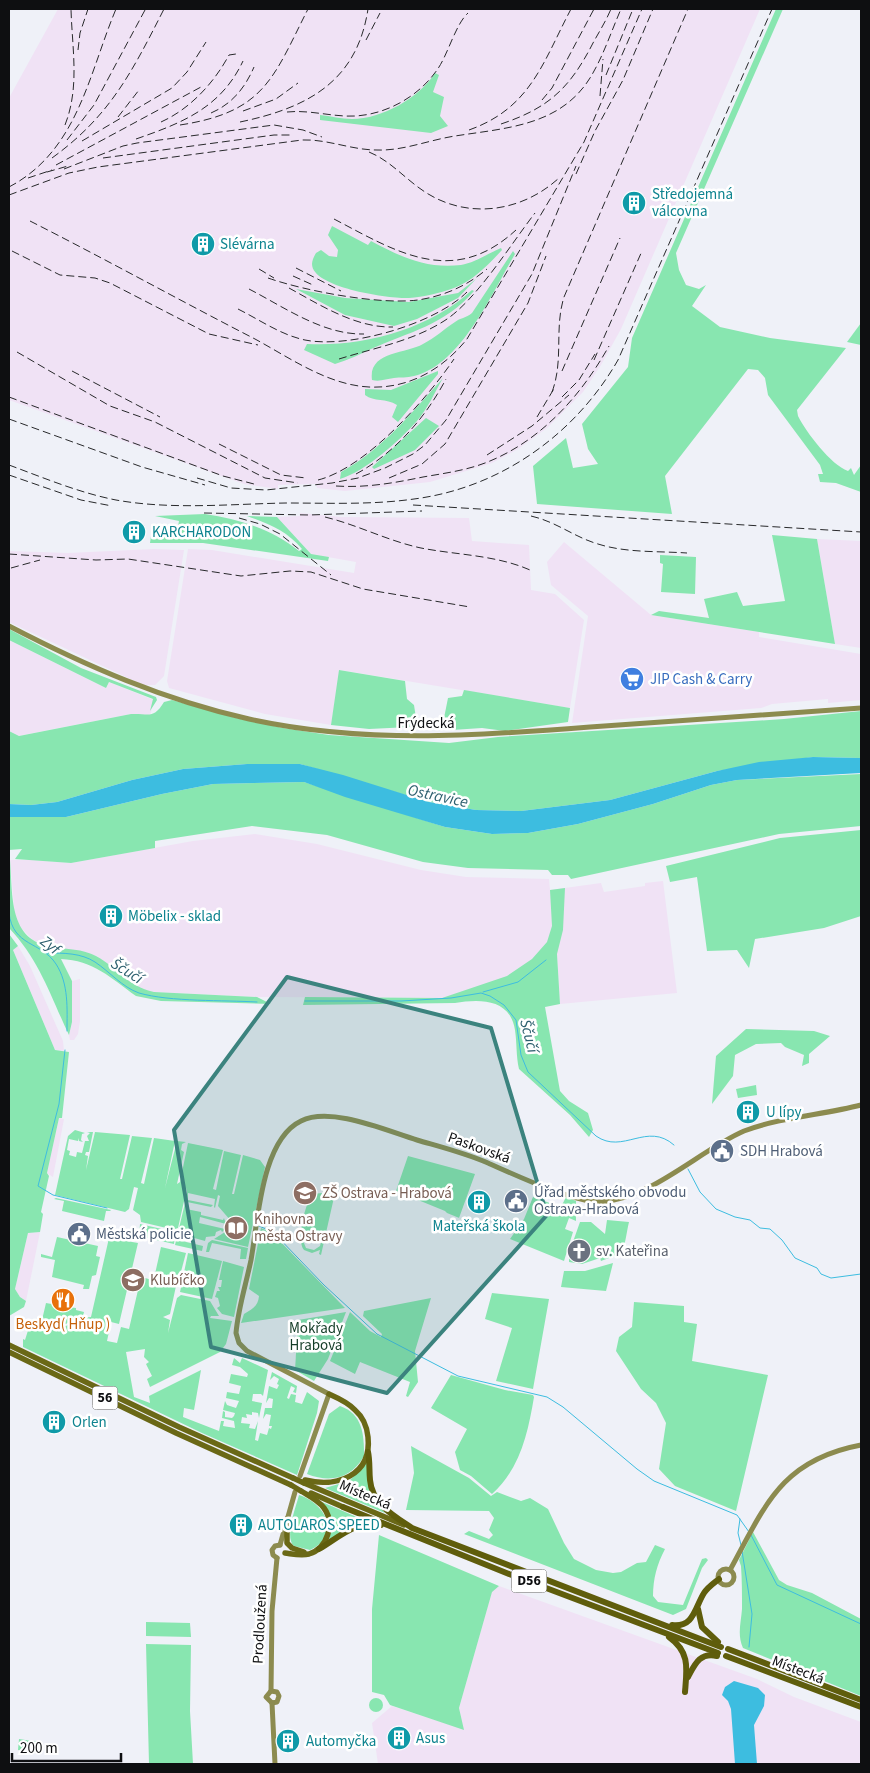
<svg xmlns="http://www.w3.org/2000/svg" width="870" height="1773" font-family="'Source Sans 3',sans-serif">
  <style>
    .industrial { fill: #f0e2f5 }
    .green { fill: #88e6b0; fill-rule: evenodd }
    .water { fill: #3dbde0 }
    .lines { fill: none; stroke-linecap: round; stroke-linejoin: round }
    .stream { stroke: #3dbde0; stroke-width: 1 }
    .secondary { stroke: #8c8b4f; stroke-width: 5 }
    .trunk { stroke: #6a6816; stroke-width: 5.5 }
    .motorway { stroke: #5f5d0c; stroke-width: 6 }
    .rail { stroke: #28292b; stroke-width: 1; stroke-dasharray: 8 4; stroke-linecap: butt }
    .trunk-bridge { stroke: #6a6816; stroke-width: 5.5 }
    .marked { fill: #3b837e; fill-opacity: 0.2; stroke: #3b837e; stroke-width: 4; stroke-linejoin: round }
    .labels { text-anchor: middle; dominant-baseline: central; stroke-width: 5; stroke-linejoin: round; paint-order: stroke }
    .shield { fill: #fff; stroke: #565758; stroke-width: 1 }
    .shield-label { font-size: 14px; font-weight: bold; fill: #0e0f11 }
    .culture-label { font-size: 15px; fill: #0d838f; stroke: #fff; text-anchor: start }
    .shop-label { font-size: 15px; fill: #366cbe; stroke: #fff; text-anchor: start }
    .street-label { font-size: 15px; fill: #0e0f11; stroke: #fff }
    .service-label { font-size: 15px; fill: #4e5e75; stroke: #fff; text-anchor: start }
    .education-label { font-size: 15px; fill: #785e54; stroke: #fff; text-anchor: start }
    .worship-label { font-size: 15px; fill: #5b616d; stroke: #fff; text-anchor: start }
    .food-label { font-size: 15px; fill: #c56008; stroke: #fff }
    .park-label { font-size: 15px; fill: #133c27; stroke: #fff }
    .water-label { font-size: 16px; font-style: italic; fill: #2c5f6e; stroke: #fff }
  </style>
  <rect width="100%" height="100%" fill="#eff1f8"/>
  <g class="industrial">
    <path d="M 58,9 L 760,9 L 621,329 L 601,365 L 583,392 L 547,428 L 518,449 L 492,463 L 430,482 L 345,491 L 317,488 L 316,484 L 278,485 L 278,489 L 244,484 L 9,400 L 9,98 Z"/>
    <path d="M 300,513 L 341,517 L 469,518 L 472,541 L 529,545 L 531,590 L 555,594 L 584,620 L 570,708 L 340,670 L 331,725 L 265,714 L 169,688 L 167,681 L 188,549 L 212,550 L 354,573 L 356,562 L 311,554 L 277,517 L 300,516 Z"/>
    <path d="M 817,539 L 861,541 L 861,648 L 835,644 Z"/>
    <path d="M 564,542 L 651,615 L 759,632 L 759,637 L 861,654 L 861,700 L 828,703 L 828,699 L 772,704 L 761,708 L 572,723 L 588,616 L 551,585 L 547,562 Z"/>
    <path d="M 154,549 L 184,550 L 164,676 L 155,685 L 143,685 L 9,622 L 9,551 L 68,553 Z"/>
    <path d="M 9,640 L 106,688 L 109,682 L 154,700 L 150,716 L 131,714 L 18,736 L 9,731 Z"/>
    <path d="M 255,834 L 317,844 L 421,870 L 466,877 L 549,879 L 550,890 L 601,883 L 604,892 L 645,886 L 645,883 L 663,881 L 677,993 L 560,1004 L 557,954 L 531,975 L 454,998 L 257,997 L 154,992 L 140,989 L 128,982 L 97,956 L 46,946 L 33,940 L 19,926 L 15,918 L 10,860 L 32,860 L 71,863 L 193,841 Z"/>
    <path d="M 18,946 L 30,966 L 63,1041 L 64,1051 L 55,1050 L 13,950 Z"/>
    <path d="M 80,979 L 80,1021 L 78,1034 L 74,1040 L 70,1040 L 69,1035 L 72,1022 L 72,981 Z"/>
    <path d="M 59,1118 L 64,1119 L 53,1177 L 47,1173 Z"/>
    <path d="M 40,1232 L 26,1301 L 20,1297 L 15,1289 L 28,1233 Z"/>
    <path d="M 499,1586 L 757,1679 L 794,1697 L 861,1722 L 861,1764 L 378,1764 L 372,1723 L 392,1706 L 463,1729 L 459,1708 L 492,1591 Z"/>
  </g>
  <g class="green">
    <path d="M 776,9 L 783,9 L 676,253 L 679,270 L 686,285 L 699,289 L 706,285 L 692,306 L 720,327 L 770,338 L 846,348 L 797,410 L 798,416 C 806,432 831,465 848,471 L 851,468 L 854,475 L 861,465 L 861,492 L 836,483 L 820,482 L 818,474 L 823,474 L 820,465 L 768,395 L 765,378 L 758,370 L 748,369 L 665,476 L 672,514 L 537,504 L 533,466 L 566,438 L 573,468 L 598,464 L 588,449 L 582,424 L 628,367 L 632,338 Z"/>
    <path d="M 435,73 L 439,75 L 433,92 L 444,97 L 440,116 L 448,126 L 431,133 L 320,120 L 320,115 C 331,116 341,119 352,119 C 382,119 419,98 435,73 Z"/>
    <path d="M 332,226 L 368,245 L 371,241 C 401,257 426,269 461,265 C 474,263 489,253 501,248 L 502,250 C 489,264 473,281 454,288 C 441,293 423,297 409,298 C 391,299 312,288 312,264 C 312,261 314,256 316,253 L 321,250 L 329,256 L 337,257 L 338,250 L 328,235 Z"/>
    <path d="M 513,251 L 515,254 C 492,293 461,365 414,376 C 407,378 400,377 394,378 C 386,379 380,382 372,380 C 368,351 406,354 423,344 C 435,338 444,329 455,322 C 460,318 466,318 472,313 Z"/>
    <path d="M 476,279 L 458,298 L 417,319 L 394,326 L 345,315 L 296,289 L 345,298 L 409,302 L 458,293 Z"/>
    <path d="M 472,290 L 474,291 C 445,325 409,332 371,349 C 359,355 348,360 335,364 L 304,350 L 307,344 C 363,347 430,329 472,290 Z"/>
    <path d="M 861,323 L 861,345 L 847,342 Z"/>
    <path d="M 438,371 L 438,374 L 398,422 L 392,417 L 397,405 C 386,398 374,402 365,395 L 365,389 L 391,390 Z"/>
    <path d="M 443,378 C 435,392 428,408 417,421 C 399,441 366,471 340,479 L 341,472 C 383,449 412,412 443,378 Z"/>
    <path d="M 426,418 L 439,426 L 415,450 L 374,469 L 372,467 Z"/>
    <path d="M 205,514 C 239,519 272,529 299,551 L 302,549 C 287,531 269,524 247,516 L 277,517 L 311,554 L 329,557 L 328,561 L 203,543 L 150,543 L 151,536 L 158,534 L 157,530 L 177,531 L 179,521 L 155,516 Z"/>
    <path d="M 772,535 L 817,539 L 835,644 L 651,615 L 659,611 L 709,618 L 704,599 L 737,592 L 743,606 L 785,601 Z"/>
    <path d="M 660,555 L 696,557 L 695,594 L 661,592 L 663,564 L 660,563 Z"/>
    <path d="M 9,629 L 81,668 L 156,697 L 157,700 L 150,711 L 153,699 L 109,682 L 106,688 L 9,640 Z"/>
    <path d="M 339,670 L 405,681 L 407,699 L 414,705 L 416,718 L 410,727 L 369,729 L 331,725 Z"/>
    <path d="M 464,690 L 570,708 L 568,722 L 505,731 L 482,728 L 452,730 L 442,728 L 448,698 L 462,696 Z"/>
    <path d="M 172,700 L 236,718 L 283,728 L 329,735 L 449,743 L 498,737 L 784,719 L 861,711 L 861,758 L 813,757 L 717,771 L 610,800 L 521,811 L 476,810 L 429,802 L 300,764 L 247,764 L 183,769 L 132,780 L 57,802 L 31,805 L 9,804 L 9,731 L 19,736 L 131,714 C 149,713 153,720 164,702 Z"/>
    <path d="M 861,774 L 861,826 L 779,834 L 571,879 L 568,875 L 552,875 L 548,870 L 468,868 L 423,862 L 327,835 L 252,826 L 155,841 L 155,848 L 71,863 L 15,859 L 22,849 L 9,850 L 9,817 L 66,817 L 162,794 L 213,784 L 304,782 L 445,827 L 492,834 L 528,833 L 578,824 L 653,804 L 711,785 L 737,780 Z"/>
    <path d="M 861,830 L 861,916 L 824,928 L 755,939 L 749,968 L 737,950 L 707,951 L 697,877 L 670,882 L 666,866 L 780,838 Z"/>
    <path d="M 10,860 C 13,895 8,940 52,947 C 66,949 83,949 96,956 C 118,968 127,986 154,992 L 257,997 L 271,1004 L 161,1001 L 136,996 C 111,978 93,960 61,959 L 72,981 L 72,1022 L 69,1035 C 50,995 40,961 9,928 Z"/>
    <path d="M 565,888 L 563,930 L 557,954 L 560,1004 L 545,1007 L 560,1091 L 569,1101 L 588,1113 L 593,1130 L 589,1137 L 570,1115 L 519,1069 C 516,1056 517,1043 515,1030 C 510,998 479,999 455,1003 L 303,1005 L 305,997 L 442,998 L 507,976 L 532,959 L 547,942 L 552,926 L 550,890 Z"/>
    <path d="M 9,934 L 18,946 L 13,950 L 55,1050 L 69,1052 L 62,1118 L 59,1118 L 47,1173 L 49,1176 L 41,1212 L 43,1214 L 40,1232 L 28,1233 L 15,1289 L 20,1297 L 26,1301 L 24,1307 L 9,1316 Z"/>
    <path d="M 746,1029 L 814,1031 L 830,1036 L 809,1054 L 809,1063 L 802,1066 L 804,1055 L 785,1047 L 781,1043 L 756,1044 L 735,1055 L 733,1076 L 712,1104 L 716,1056 Z"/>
    <path d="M 756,1085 L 757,1095 L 738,1098 L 736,1089 Z"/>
    <path d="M 75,1130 L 85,1133 L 82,1134 L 81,1140 L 83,1142 L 79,1141 L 79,1138 L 78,1141 L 69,1139 L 67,1150 L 70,1151 L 69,1155 L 76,1157 L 77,1152 L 82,1153 L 85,1141 L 89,1141 L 87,1136 L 90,1133 L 87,1132 L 93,1132 L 89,1152 L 86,1152 L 85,1155 L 88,1156 L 86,1170 L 95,1132 L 130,1135 L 120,1179 L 122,1179 L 132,1136 L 152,1138 L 141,1183 L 144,1184 L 154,1138 L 175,1141 L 165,1188 L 177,1141 L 186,1142 L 182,1144 L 181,1150 L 184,1152 L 177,1184 L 180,1182 L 188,1143 L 223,1150 L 213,1189 L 216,1190 L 224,1151 L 241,1155 L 232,1194 L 234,1194 L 243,1155 L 260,1160 L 265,1167 L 248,1247 L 214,1239 L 225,1232 L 231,1221 L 218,1206 L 220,1196 L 218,1195 L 215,1208 L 214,1207 L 215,1199 L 188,1193 L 188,1200 L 213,1205 L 211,1207 L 187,1202 L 187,1188 L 178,1228 L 175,1230 L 141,1222 L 140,1215 L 133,1210 L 138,1188 L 134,1187 L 129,1209 L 125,1212 L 55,1195 L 68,1136 Z"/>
    <path d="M 408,1156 L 475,1174 L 459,1218 L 506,1237 L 447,1213 L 445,1211 L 396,1191 Z"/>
    <path d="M 322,1193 L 331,1200 L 333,1193 L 335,1193 L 321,1255 L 319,1254 L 320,1250 L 312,1253 L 304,1250 C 296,1241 305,1202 313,1194 ZM 326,1222 L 320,1246 L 314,1250 L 306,1248 L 302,1238 L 321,1242 Z"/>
    <path d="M 533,1197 L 561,1207 L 566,1197 L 576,1201 L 576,1221 L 569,1218 L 565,1229 L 573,1232 L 564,1261 L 510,1239 L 524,1219 Z"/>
    <path d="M 56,1198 L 111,1210 L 110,1211 L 106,1211 L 104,1221 L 62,1211 L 64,1201 L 54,1199 Z"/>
    <path d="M 185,1203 L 186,1209 L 201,1212 L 201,1215 L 223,1220 L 224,1218 L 226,1224 L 200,1217 L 199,1223 L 225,1229 L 222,1232 L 221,1230 L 216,1232 L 215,1236 L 206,1237 L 205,1241 L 180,1234 L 178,1240 L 203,1246 L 202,1251 L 175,1245 Z"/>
    <path d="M 607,1220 L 629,1222 C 623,1248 628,1252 601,1261 L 600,1258 L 582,1264 L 569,1262 L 569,1253 L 580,1222 L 591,1222 L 605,1234 Z"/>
    <path d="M 140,1224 L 175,1232 L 174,1244 L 139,1236 Z"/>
    <path d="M 261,1228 L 272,1233 L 345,1308 L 241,1323 L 244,1314 C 252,1309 258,1307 259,1296 L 249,1289 Z"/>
    <path d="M 57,1237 L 98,1246 L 96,1256 L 100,1257 L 96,1275 L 92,1276 L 89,1289 L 83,1289 L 84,1285 L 52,1277 L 55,1260 L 41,1257 L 41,1254 L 52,1257 Z"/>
    <path d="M 109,1238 L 138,1243 L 119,1324 L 111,1322 L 107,1341 L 117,1343 L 121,1327 L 129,1329 L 141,1277 L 176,1286 L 170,1314 L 163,1317 L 170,1320 L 168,1333 L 177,1298 L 181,1295 L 210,1301 L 219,1316 L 211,1316 L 210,1318 L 232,1321 L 226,1344 L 220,1352 L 150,1387 L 147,1379 L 152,1376 L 146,1364 L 149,1362 L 144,1357 L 145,1349 L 126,1352 L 134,1397 L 150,1403 L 149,1396 L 201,1370 L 194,1410 L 184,1408 L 183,1417 L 219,1431 L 221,1421 L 224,1421 L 223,1426 L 235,1428 L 234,1421 L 222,1418 L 223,1411 L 225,1412 L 225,1417 L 232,1418 L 234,1416 L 235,1413 L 223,1410 L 225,1401 L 227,1405 L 236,1408 L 239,1401 L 226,1398 L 227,1392 L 239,1394 L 241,1386 L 229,1383 L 231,1374 L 247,1377 L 248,1374 L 240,1367 L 232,1365 L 234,1358 L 240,1363 L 242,1358 L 268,1370 L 263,1396 L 261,1394 L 253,1394 L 252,1401 L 262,1403 L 259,1418 L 258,1413 L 252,1412 L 252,1415 L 246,1414 L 247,1418 L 242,1417 L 241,1423 L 250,1424 L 249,1428 L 255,1429 L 258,1421 L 255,1440 L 258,1441 L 260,1433 L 267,1435 L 269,1428 L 271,1429 L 272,1426 L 269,1426 L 271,1415 L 266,1414 L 263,1419 L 265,1408 L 272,1408 L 273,1399 L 269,1398 L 266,1403 L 269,1386 L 277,1389 L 279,1385 L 277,1384 L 279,1379 L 274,1376 L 270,1380 L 272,1372 L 297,1386 L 296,1393 L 293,1392 L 295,1388 L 291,1386 L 287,1398 L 289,1399 L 291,1394 L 296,1395 L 295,1402 L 302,1404 L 307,1392 L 319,1401 L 317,1413 L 297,1475 L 202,1433 L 23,1347 L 23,1339 L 25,1340 L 31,1321 L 44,1323 L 46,1330 L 49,1323 L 66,1326 L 81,1318 L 91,1317 Z"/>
    <path d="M 212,1240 L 248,1248 L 246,1259 L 240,1259 L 241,1249 L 212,1243 L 209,1252 L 206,1252 L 208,1243 Z"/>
    <path d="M 161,1247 L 186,1253 L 179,1279 L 155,1274 Z"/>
    <path d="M 188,1253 L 222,1261 L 212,1299 L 180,1292 Z"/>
    <path d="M 223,1261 L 244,1267 L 234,1317 L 222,1314 L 217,1308 L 220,1306 L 218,1298 L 215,1297 L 217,1291 L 220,1291 L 218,1287 L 221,1287 L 222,1280 L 219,1280 Z"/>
    <path d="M 613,1263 L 606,1291 L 561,1287 L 564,1271 L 585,1271 Z"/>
    <path d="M 492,1293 L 549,1299 L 533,1389 L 496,1381 L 512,1328 L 485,1319 Z"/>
    <path d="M 431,1298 L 415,1351 L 418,1382 L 408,1397 L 406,1396 L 410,1382 L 360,1362 L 355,1374 L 330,1361 L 350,1312 L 370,1331 L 381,1337 L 382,1334 L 363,1316 L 364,1311 Z"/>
    <path d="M 634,1302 L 684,1306 L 684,1322 L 697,1324 L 692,1361 L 768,1375 L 736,1511 L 675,1486 L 659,1469 L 666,1423 L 656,1403 L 641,1389 L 616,1351 L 619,1337 L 632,1327 Z"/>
    <path d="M 46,1303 L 57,1305 L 59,1304 L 60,1308 L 61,1306 L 76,1308 L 76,1310 L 84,1312 L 83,1316 L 74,1320 L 72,1319 L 66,1324 L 31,1318 L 42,1320 Z"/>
    <path d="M 346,1312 L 328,1359 L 314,1381 L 295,1370 L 298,1320 Z"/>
    <path d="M 451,1375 L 505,1390 L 533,1395 L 534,1397 C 528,1433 520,1469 492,1494 L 471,1476 L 460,1470 L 455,1452 L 467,1429 L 431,1408 Z"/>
    <path d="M 340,1406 C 363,1414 364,1435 364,1456 C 351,1479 330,1483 307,1474 L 329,1414 Z"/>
    <path d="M 411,1446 L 469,1478 L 491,1496 L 497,1492 L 521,1501 L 530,1498 L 548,1509 L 564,1543 L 574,1559 L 596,1570 L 613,1573 L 621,1572 L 637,1563 L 646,1562 L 655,1545 L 665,1549 C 657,1564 653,1579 653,1596 L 658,1602 L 683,1605 L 702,1559 L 706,1558 L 708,1560 L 702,1568 L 686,1609 L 673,1615 L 464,1534 L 469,1531 L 489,1539 L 493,1535 L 489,1530 L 494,1518 L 489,1511 L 406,1510 L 414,1473 Z"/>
    <path d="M 367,1460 L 370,1492 L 385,1513 L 325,1488 L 349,1481 L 359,1471 Z"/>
    <path d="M 299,1495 C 327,1504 341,1536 310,1550 L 294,1546 C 284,1537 296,1507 299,1495 Z"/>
    <path d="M 322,1502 L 366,1521 L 352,1526 L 329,1540 L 331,1525 Z"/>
    <path d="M 753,1532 L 779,1580 L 787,1585 L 812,1593 L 861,1619 L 861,1696 L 743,1648 C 737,1635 741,1623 742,1609 C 742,1595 742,1580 741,1566 L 739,1560 Z"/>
    <path d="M 379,1535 L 499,1586 L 492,1592 L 459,1708 L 464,1730 L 390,1705 L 384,1695 L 372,1692 L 372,1609 Z"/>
    <path d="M 146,1622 L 190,1623 L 191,1637 L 146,1636 Z"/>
    <path d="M 146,1644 L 191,1645 L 190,1711 L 193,1764 L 149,1764 Z"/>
    <circle cx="376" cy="1705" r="7"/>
    <path d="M 19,1739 L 38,1742 L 36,1753 L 18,1750 Z"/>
  </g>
  <g class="water">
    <path d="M 813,757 L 861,758 L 861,773 L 737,780 L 711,785 L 653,804 L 578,824 L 528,833 L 492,834 L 445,827 L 345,797 L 304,782 L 213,784 L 162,794 L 66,817 L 9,817 L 9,804 L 31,805 L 57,802 L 132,780 L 183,769 L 247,764 L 300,764 L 343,775 L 429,802 L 476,810 L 521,811 L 610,800 L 717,771 L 759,762 Z"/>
    <path d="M 734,1681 L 758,1688 L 765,1695 L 764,1706 L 754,1725 L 757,1764 L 735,1764 L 731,1709 L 728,1701 L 722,1695 L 725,1687 Z"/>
  </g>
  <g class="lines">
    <g class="stream">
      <path d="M 9,913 C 13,947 41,941 56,964 C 69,984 67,1009 67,1031"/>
      <path d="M 47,953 C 64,953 81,953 95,962 C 110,972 122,987 139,993 C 170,1002 224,1000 257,1002"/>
      <path d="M 483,992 L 518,982 L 546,960"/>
      <path d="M 305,1001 L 401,1001 L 451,998 L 481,993 L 490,996 L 504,1005 L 516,1020 L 521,1055 L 528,1072 L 596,1136 C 623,1155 647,1121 674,1145"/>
      <path d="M 65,1050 L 59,1104 L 38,1186 L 53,1195 L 107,1208"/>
      <path d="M 688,1169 L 700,1192 L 716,1209 L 735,1217 L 750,1220 L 760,1228 L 770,1229 L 782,1240 L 795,1258 L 817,1268 L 821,1274 L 831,1278 L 861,1274"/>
      <path d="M 259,1226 L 273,1232 L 324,1285 L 377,1334 L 458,1376 L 547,1397 L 563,1407 L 637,1469 L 654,1481 L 737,1515 L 749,1532"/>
      <path d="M 740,1519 L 738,1533 L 741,1545"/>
      <path d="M 751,1535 L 777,1585 L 861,1624"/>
      <path d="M 742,1551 L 752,1614 L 749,1647"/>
    </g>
    <g class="secondary">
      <path d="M 9,626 C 86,666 164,700 249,719 C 362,744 476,736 590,727 C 680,721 771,714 861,708"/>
      <path d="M 300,1476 L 329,1394 L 247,1351 L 239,1343 L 236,1333 C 238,1309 246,1284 251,1260 C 258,1222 261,1140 301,1121 C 331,1106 387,1131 417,1140 C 441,1147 465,1153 488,1163 C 513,1174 575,1203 601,1202 C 651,1199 700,1150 744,1131 C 781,1117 823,1115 861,1105"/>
      <path d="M 280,1545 L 295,1492"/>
      <path d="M 277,1558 L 273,1555 L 272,1550 L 275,1546 L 280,1545"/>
      <circle cx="726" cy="1577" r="8"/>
      <path d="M 730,1570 C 765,1506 781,1460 861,1445"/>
      <path d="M 271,1691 L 272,1611 L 277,1558"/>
      <path d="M 271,1691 L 277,1692 L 279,1696 L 277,1702 L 272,1703"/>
      <path d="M 271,1691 L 266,1697 L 272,1703"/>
      <path d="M 272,1703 L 275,1764"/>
    </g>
    <g class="trunk">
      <path d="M 9,1345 L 179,1427 L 293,1478"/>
      <path d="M 9,1352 L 176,1433 L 291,1485"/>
      <path d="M 305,1480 C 336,1488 372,1476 368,1437 C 367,1427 363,1417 355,1410 C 348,1402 338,1398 329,1394"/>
      <path d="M 304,1483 L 404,1525"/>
      <path d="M 311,1493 L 343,1507"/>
      <path d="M 287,1519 L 287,1543 L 292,1548 L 304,1552"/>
      <path d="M 285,1553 C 293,1554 301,1556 309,1554 C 328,1548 335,1523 324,1508 C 318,1500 309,1496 301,1491"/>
    </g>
    <g class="motorway">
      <path d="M 368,1452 C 370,1461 369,1470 370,1480 C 372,1504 394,1516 412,1528 L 721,1647"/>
      <path d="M 343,1507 L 509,1574 L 718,1653"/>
      <path d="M 319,1549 C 338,1538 357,1519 381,1525"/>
      <path d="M 698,1609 L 702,1627 L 718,1642"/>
      <path d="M 672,1625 C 694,1628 695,1607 704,1593 C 708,1587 714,1583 719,1579"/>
      <path d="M 669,1637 C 690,1652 687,1668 685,1692"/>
      <path d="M 728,1649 L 861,1700"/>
      <path d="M 726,1656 L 861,1707"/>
      <path d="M 688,1677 C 695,1664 700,1652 717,1656"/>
    </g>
    <g class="rail">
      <path d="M 366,40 L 380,13"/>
      <path d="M 78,50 L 80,33 L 88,9"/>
      <path d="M 606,75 L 633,9"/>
      <path d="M 600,96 L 603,59"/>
      <path d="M 542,100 L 552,88 L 594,9"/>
      <path d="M 243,111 L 276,99 L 298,83"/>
      <path d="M 287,112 C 307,110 325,115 345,116 C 380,118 417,99 437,70 C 448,55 455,25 468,13"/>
      <path d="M 211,113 C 232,104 245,88 254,67"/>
      <path d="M 118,117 L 139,90"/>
      <path d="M 161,122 C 190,109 214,83 229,55 L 236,54"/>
      <path d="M 240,122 C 307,108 357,82 368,9"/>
      <path d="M 501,124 C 549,108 570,88 593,43 C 599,32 606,21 611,9"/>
      <path d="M 65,125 C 80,87 72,48 71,9"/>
      <path d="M 180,125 C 265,112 273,78 308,9"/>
      <path d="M 469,130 C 531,108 543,62 571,9"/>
      <path d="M 136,139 C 182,123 221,108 243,61"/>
      <path d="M 67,140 L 94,105 L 145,10"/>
      <path d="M 82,141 L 172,88 L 187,72 L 206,42"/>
      <path d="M 369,152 C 391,161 405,179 425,192 C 468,220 522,212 559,178"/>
      <path d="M 52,158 C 110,116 132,72 164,9"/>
      <path d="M 103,158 L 274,135 L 292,135"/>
      <path d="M 56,165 L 201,87"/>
      <path d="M 64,169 L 123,146 L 137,143 L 274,125 L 303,130 L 322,137"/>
      <path d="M 47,172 L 68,166"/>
      <path d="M 576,174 L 595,131 L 623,80 L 653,9"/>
      <path d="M 28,178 L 52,170"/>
      <path d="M 9,187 C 78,151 89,73 116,9"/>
      <path d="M 9,195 L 69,173 L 98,167 L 302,140 C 328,139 351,150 377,150 C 403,151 429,140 455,136 C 506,128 560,126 590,78 C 603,57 611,32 621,9"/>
      <path d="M 334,219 C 397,252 453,288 516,230"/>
      <path d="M 30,221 C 105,259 179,300 255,339 C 290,358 328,385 369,387 C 409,389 443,369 467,339 L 584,142 L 642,9"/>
      <path d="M 12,251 L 60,275 L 95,278 L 110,283 L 209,334 L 258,345"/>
      <path d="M 296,268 L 341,291"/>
      <path d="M 259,269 L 274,278"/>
      <path d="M 293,276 L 313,285"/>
      <path d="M 268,278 C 305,291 379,305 418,300 C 444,296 467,286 487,269"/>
      <path d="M 289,288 C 320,305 356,328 393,327"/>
      <path d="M 249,289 C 284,307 323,335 364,334"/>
      <path d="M 238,309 C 260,320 281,335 305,340 C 349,349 435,324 467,292"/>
      <path d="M 17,352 L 110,406 L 155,422 L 265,478 L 298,483"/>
      <path d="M 339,359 C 374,348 413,341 444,321 C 475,302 511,244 535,213"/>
      <path d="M 594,360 L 642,251"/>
      <path d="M 72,371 L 160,417"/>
      <path d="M 562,371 L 620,238"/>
      <path d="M 552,392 C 564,360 554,329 564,297 L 688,9"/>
      <path d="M 9,397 L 223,476 L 254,484"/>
      <path d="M 562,397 L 579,380 L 595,354"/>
      <path d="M 537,417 L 555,387"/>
      <path d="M 9,419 L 142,467 L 205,485"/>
      <path d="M 219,444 L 281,475 L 306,478"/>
      <path d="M 487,455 L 532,426 L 569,395"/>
      <path d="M 9,465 C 44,478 80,493 116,500 C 171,510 231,504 286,503 C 328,503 372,505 414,499 C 500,488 575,435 618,360 L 772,9"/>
      <path d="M 356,474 C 395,453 426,417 446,379"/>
      <path d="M 9,475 L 81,500 L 112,506"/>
      <path d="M 197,478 L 231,488 L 266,490 L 332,483 L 358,478 L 385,468 L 413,454 L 425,445 L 446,420 L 532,274 L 576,166"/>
      <path d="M 389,478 L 422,464 L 445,444 L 528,303 L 546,256"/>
      <path d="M 318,480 C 366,468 427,399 454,359"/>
      <path d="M 336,486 C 366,488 394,483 423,477 C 446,473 469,470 490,461 C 543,439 582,394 609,346"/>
      <path d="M 413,505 L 861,532"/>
      <path d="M 204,513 L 309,515 L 422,511"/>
      <path d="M 531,516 C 557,522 574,537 598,544 C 626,553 658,551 687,553"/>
      <path d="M 325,517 C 358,525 388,541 421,548 C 457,555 496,555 530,570"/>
      <path d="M 239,518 L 260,524 L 280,534 L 331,575"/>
      <path d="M 9,554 L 96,560 L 128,559 L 241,576 L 290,571 L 311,572 L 363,589 L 470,607"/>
      <path d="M 11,568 L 40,560"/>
    </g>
    <g class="trunk-bridge">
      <path d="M 293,1478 L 304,1483"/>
      <path d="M 291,1485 L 301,1491"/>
    </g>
  </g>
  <path class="marked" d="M 287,977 L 491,1028 L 547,1215 L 387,1393 L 211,1347 L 174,1130 Z"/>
  <defs>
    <g id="building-disc" transform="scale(1.25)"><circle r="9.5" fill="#0f9aa8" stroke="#fff"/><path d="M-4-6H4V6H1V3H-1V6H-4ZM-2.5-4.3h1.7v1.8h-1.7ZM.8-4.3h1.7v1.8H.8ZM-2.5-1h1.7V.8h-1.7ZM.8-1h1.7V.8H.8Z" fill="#fff"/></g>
    <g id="supermarket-disc" transform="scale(1.25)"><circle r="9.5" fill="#3f7fe0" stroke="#fff"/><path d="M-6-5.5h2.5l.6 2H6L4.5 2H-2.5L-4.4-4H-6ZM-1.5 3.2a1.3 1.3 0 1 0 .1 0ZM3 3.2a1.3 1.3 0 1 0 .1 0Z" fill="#fff"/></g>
    <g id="civic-disc" transform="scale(1.25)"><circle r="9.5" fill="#5c6f8a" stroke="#fff"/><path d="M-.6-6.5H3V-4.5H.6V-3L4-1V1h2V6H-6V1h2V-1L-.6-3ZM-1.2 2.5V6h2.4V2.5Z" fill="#fff"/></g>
    <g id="school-disc" transform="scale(1.25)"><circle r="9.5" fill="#8d6e63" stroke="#fff"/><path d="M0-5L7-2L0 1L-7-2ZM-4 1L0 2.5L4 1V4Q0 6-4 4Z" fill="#fff"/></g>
    <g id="library-disc" transform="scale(1.25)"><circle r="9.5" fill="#8d6e63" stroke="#fff"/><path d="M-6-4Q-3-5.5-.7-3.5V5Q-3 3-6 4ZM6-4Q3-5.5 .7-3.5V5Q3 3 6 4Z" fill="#fff"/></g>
    <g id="church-disc" transform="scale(1.25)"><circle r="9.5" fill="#6b7280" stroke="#fff"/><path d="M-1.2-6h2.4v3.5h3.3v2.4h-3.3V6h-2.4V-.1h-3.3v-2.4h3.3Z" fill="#fff"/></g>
    <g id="restaurant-disc" transform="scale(1.25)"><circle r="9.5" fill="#e8710a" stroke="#fff"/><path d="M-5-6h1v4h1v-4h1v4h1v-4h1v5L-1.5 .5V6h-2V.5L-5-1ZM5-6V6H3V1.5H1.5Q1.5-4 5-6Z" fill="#fff"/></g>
  </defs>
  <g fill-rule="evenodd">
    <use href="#building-disc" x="634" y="203"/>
    <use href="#building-disc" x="203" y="244"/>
    <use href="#building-disc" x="134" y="532"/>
    <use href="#supermarket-disc" x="632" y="679"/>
    <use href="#building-disc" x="111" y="916"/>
    <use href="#building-disc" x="748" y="1112"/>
    <use href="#civic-disc" x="722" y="1151"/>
    <use href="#school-disc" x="305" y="1193"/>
    <use href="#civic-disc" x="516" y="1201"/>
    <use href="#building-disc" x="479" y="1202"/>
    <use href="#library-disc" x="236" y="1228"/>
    <use href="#civic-disc" x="79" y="1234"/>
    <use href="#church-disc" x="579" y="1251"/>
    <use href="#school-disc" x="133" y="1280"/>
    <use href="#restaurant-disc" x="63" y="1300"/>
    <use href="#building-disc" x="54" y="1422"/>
    <use href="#building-disc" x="241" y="1525"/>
    <use href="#building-disc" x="399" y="1738"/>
    <use href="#building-disc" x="288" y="1741"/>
  </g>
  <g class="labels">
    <g class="shield">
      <rect x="92.5" y="1386.5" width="25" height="23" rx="4"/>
      <rect x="511.5" y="1569.5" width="35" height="23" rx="4"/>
    </g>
    <g class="shield-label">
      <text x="105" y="1398">56</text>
      <text x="529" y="1581">D56</text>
    </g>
    <g class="culture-label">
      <text x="652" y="194">Středojemná<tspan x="652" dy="17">válcovna</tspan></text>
      <text x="220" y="244">Slévárna</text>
      <text x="152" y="532">KARCHARODON</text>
      <text x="128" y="916">Möbelix - sklad</text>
      <text x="766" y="1112">U lípy</text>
      <text x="479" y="1226" text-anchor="middle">Mateřská škola</text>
      <text x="72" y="1422">Orlen</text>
      <text x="258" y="1525">AUTOLAROS SPEED</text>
      <text x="416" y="1738">Asus</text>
      <text x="306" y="1741">Automyčka</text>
    </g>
    <g class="shop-label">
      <text x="650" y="679">JIP Cash &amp; Carry</text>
    </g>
    <g class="street-label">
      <text x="426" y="723">Frýdecká</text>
      <text transform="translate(479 1148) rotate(20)">Paskovská</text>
      <text transform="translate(365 1495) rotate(23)">Místecká</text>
      <text transform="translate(260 1624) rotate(-87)">Prodloužená</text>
      <text transform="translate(798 1670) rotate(21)">Místecká</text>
    </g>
    <g class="service-label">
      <text x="740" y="1151">SDH Hrabová</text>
      <text x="534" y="1192">Úřad městského obvodu<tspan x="534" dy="17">Ostrava-Hrabová</tspan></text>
      <text x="96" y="1234">Městská policie</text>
    </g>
    <g class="education-label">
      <text x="322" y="1193">ZŠ Ostrava - Hrabová</text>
      <text x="254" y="1219">Knihovna<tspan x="254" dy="17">města Ostravy</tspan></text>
      <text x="150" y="1280">Klubíčko</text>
    </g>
    <g class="worship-label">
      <text x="596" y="1251">sv. Kateřina</text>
    </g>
    <g class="food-label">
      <text x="63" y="1324">Beskyd( Hňup )</text>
    </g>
    <g class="park-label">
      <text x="316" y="1328">Mokřady<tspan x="316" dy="17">Hrabová</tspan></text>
    </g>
    <g class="water-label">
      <text transform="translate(438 796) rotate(12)">Ostravice</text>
      <text transform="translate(50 945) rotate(38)">Zyf</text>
      <text transform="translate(127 971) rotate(32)">Ščučí</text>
      <text transform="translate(529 1036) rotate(76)">Ščučí</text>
    </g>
  </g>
  <rect width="870" height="1773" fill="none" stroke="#0e0f11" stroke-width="20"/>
  <path d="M12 1753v8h109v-8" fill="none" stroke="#0e0f11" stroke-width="2.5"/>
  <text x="20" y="1753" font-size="15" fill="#0e0f11" stroke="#ffffff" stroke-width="4" paint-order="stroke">200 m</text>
</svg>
